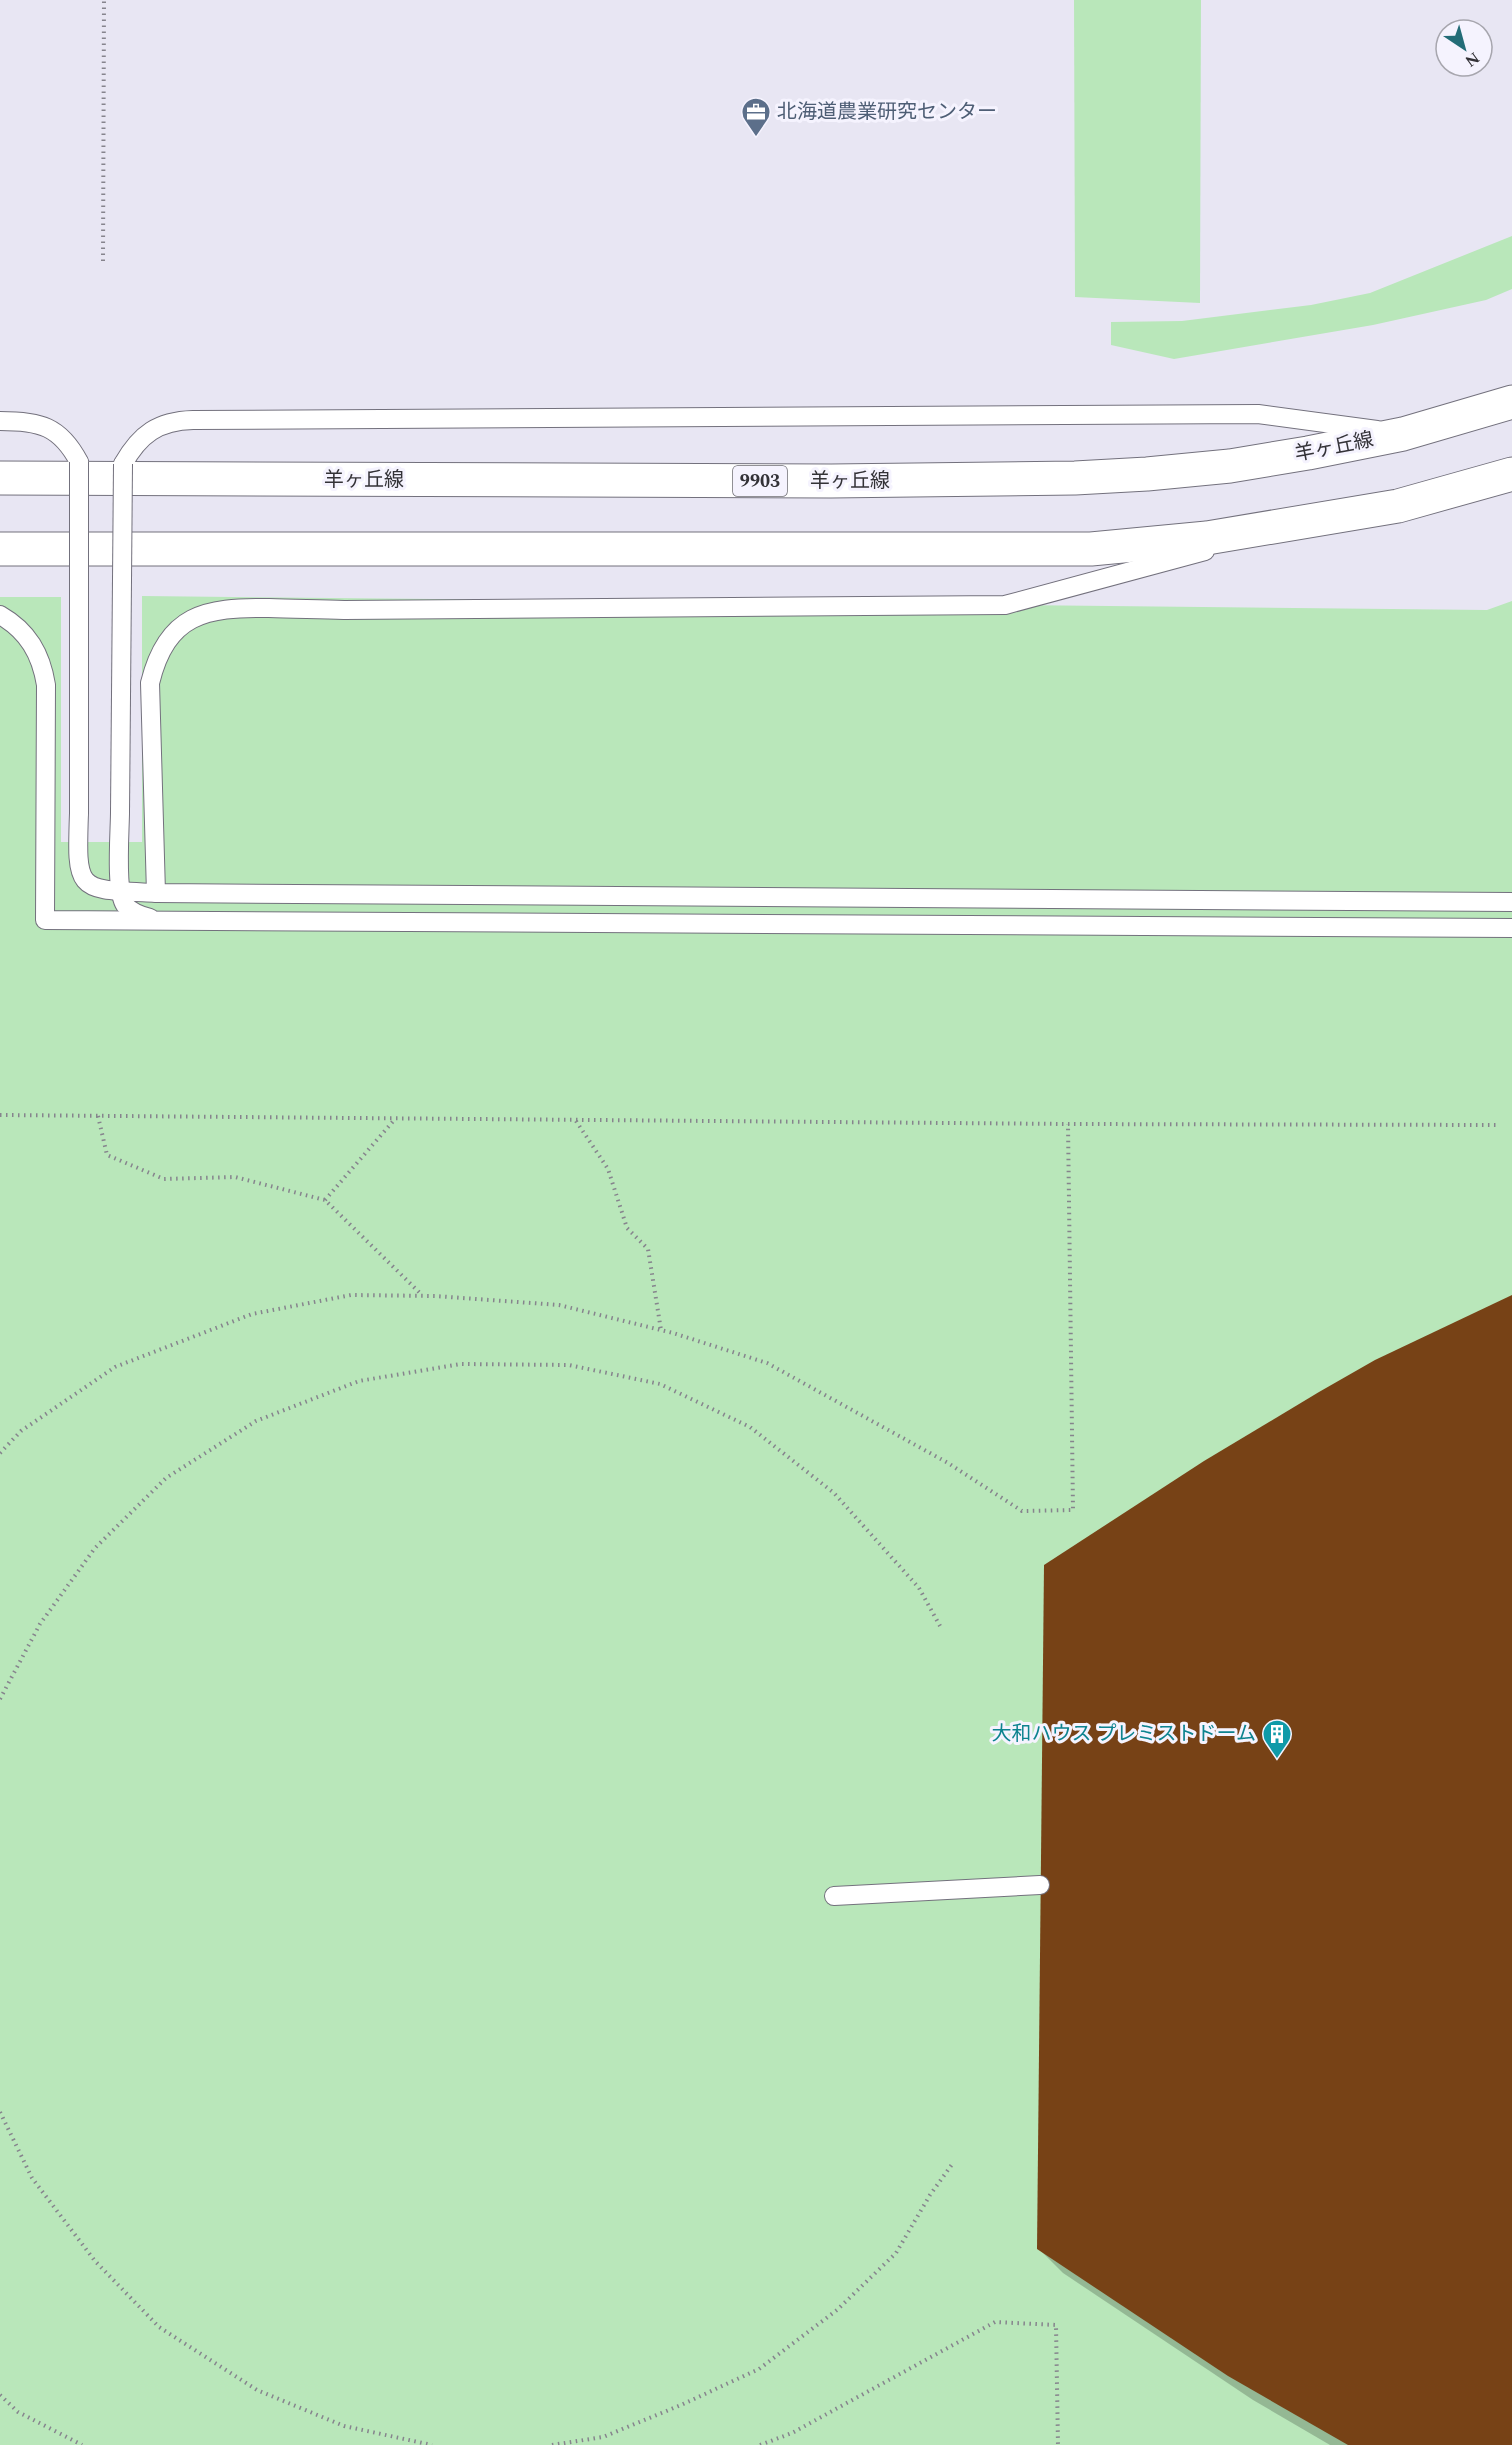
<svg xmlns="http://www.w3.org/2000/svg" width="1512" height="2445" font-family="Spectral,'Noto Sans JP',serif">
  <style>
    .green { fill: #b9e7ba }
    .shadow { fill: #0003 }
    .building { fill: #774216 }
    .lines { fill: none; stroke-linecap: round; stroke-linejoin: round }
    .lane-casing { stroke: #73717d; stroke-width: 20 }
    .primary-casing { stroke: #73717d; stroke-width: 35 }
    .path { stroke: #86848d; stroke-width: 4; stroke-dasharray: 1.5 4.5; stroke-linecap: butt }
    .lane { stroke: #fff; stroke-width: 18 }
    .primary { stroke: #fff; stroke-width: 33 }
    .lane-bridge-casing { stroke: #73717d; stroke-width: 20; stroke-linecap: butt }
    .lane-bridge { stroke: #fff; stroke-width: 18 }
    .labels { text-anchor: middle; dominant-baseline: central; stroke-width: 6; stroke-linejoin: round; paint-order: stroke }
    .shield { fill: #f5f3fe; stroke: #6d6c73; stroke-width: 1.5 }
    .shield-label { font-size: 18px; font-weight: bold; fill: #333237 }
    .service-label { font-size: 20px; fill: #4e5e75; stroke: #f5f3fe; text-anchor: start }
    .street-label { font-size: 20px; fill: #333237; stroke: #f5f3fe }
    .culture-label { font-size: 20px; fill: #0d838f; stroke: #f5f3fe; text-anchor: end }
  </style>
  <rect width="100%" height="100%" fill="#e8e6f3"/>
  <g class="green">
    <path d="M 1074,0 L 1201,0 L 1200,303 L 1075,297 Z"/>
    <path d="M 1512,236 L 1512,289 L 1486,300 L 1373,325 L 1174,359 L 1111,345 L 1111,322 L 1182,321 L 1311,305 L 1370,293 Z"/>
    <path d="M 142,596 L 1487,610 L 1512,601 L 1512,2445 L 0,2445 L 0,597 L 61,597 L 61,842 L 142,842 Z"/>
  </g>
  <path class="shadow" d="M 1512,1297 L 1512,2445 L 1330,2445 L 1253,2400 L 1063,2273 L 1038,2248 Z"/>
  <path class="building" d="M 1512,1295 L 1512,2445 L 1348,2445 L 1228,2376 L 1037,2249 L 1044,1565 L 1204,1461 L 1319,1392 L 1375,1360 Z"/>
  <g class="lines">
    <g class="lane-casing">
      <g id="lane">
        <path d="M 0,421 C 40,421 60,426 79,462"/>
        <path d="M 123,464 C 140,434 158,421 193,420 L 1258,414 L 1377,430"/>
        <path d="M 0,615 C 28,631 41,654 46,685 L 45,920 L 1512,928"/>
        <path d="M 120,812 C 120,831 115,891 125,905 C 131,912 142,916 150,918"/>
        <path d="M 79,813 C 76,894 77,889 156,893 L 1512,902"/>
        <path d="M 156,893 L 150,683 C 167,614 205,607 269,608 C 294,609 319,609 344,610 L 1005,605 L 1205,551"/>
        <path d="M 834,1896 L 1040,1885"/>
      </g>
    </g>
    <g class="primary-casing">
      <g id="primary">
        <path d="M 0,478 L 831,481 L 1075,478 L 1147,474 L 1230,466 L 1308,453 L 1403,434 L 1512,402"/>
        <path d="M 0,549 L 1091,549 L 1207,538 L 1398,506 L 1512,474"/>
      </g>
    </g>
    <g class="path">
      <path d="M 103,261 L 104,0"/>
      <path d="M 0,1115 L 1068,1124 L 1496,1125"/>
      <path d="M 98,1116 L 107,1155 L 164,1179 L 235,1177 L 325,1200 L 421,1294"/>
      <path d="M 576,1121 L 608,1169 L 627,1228 L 648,1249 L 661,1330"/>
      <path d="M 325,1200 L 395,1119"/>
      <path d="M 0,1453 L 21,1431 L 115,1367 L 252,1314 L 351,1295 L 435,1296 L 559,1305 L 673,1333 L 767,1363 L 948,1463 L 1022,1511 L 1073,1510 L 1068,1124"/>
      <path d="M 0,1699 L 40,1624 L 95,1548 L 166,1478 L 256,1421 L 359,1381 L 461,1364 L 569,1365 L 660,1384 L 750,1427 L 834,1493 L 919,1588 L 940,1626"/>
      <path d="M 0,2112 L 32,2178 L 95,2261 L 159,2327 L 257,2390 L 344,2426 L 432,2445"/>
      <path d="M 0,2395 L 18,2412 L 82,2445"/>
      <path d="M 552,2445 L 603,2437 L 681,2405 L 759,2369 L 837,2310 L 896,2253 L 930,2195 L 953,2163"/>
      <path d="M 760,2445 L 792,2433 L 995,2322 L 1056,2325 L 1058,2445"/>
    </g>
    <use href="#lane" class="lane"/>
    <use href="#primary" class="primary"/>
    <g class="lane-bridge-casing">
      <g id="lane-bridge">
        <path d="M 120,812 L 123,464"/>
        <path d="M 79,813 L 79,462"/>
      </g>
    </g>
    <use href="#lane-bridge" class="lane-bridge"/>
  </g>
  <defs>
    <g id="office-pin" transform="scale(1.5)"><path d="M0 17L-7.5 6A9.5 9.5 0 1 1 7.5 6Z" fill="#5c6f8a" stroke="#f5f3fe"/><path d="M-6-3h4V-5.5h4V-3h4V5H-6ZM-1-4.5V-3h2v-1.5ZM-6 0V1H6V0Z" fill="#fff"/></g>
    <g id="building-pin" transform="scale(1.5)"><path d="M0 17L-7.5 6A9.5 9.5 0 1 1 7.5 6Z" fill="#0f9aa8" stroke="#f5f3fe"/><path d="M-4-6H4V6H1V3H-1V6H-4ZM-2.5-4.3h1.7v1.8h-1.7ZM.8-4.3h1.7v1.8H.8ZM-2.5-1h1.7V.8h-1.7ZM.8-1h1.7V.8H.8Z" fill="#fff"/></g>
  </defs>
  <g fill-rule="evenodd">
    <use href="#office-pin" x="756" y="112"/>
    <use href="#building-pin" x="1277" y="1734"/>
  </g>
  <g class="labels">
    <rect class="shield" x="733" y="466" width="54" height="30" rx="4.5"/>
    <g class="shield-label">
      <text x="760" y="481">9903</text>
    </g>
    <g class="service-label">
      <text x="777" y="112">北海道農業研究センター</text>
    </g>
    <g class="street-label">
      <text transform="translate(1334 447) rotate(-11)">羊ヶ丘線</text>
      <text x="364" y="480">羊ヶ丘線</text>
      <text x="850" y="481">羊ヶ丘線</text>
    </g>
    <g class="culture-label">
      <text x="1256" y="1734">大和ハウス プレミストドーム</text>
    </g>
  </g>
  <g transform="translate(1464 48) rotate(144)"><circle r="28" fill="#f5f3fe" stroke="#a7a6ae" stroke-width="1.5"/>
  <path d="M0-4.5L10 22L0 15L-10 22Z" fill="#236c77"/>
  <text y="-9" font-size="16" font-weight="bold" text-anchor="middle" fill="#333237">N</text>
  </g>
</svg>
